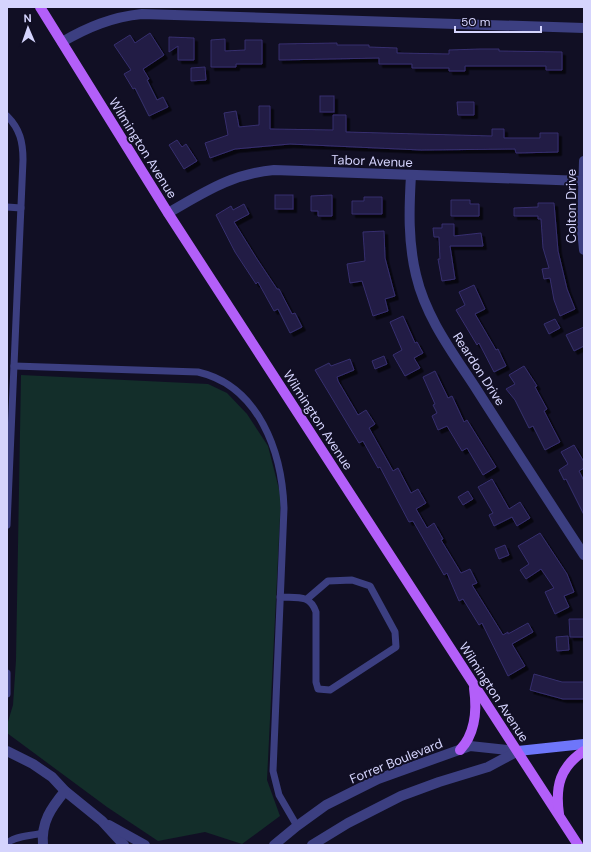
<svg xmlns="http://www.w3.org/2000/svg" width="591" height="852" font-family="'DM Sans',sans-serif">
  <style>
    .green { fill: #132e2a }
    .building { fill: #211c44; stroke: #372f6f; filter: url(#shadow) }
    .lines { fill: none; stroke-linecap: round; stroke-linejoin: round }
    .lane { stroke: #3c3f81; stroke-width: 7 }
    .street { stroke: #3c3f81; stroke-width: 10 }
    .secondary { stroke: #6e76fa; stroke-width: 10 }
    .primary { stroke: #b35ff9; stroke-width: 10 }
    .labels { text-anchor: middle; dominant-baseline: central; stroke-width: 4; stroke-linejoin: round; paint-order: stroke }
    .street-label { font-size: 13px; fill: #d5d4fd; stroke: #110f24 }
  </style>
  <defs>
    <filter id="shadow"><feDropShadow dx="3.5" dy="3.5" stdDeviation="0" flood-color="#0009"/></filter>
  </defs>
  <rect width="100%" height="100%" fill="#110f24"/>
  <path class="green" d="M 21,375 L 208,384 L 227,393 L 247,414 L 268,446 L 281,497 L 267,780 L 280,816 L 242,844 L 205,832 L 158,841 L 107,807 L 7,733 L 7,725 L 13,705 L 16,660 Z"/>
  <g class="building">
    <path d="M 150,33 L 164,55 L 143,69 L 149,79 L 147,80 L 157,100 L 163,97 L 168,107 L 149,116 L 135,88 L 133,89 L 124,74 L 131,70 L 114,45 L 130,35 L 135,43 Z"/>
    <path d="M 169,37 L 194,38 L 194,60 L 178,60 L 178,46 L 169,52 Z"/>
    <path d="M 225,39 L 225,51 L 245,50 L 245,40 L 262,40 L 262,64 L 236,64 L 236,67 L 211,67 L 211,40 Z"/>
    <path d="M 337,43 L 337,45 L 369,45 L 369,47 L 397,48 L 397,53 L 449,54 L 449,50 L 480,49 L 499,49 L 499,51 L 562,52 L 562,70 L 546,70 L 546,66 L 465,66 L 465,71 L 449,71 L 449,68 L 412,68 L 412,64 L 379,64 L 379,58 L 279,60 L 279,44 Z"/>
    <path d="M 205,67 L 206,80 L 191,81 L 191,68 Z"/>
    <rect x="320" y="96" width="14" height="16"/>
    <path d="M 457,102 L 474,102 L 474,115 L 458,115 Z"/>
    <path d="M 259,106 L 270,106 L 270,129 L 333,130 L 333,115 L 346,115 L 346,132 L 492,136 L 492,129 L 504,129 L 504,138 L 540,138 L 540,133 L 558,133 L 558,152 L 516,153 L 515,149 L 421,150 L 290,144 L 235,149 L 210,158 L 205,143 L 228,135 L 224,113 L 236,111 L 239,127 L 259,125 Z"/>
    <path d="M 177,140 L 182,147 L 186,144 L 197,161 L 184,169 L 169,145 Z"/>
    <rect x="275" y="195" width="18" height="14"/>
    <path d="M 332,195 L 332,216 L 318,216 L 318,211 L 311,211 L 311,196 Z"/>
    <path d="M 364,197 L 382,197 L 382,214 L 352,214 L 352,201 L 364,201 Z"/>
    <path d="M 451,200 L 470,200 L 470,204 L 479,204 L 479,216 L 451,216 Z"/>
    <path d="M 538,203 L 554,203 L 558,251 L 567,289 L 575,309 L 560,316 L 554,300 L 550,278 L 544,279 L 542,269 L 549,268 L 543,248 L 541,219 L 538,219 L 538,216 L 514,216 L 514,208 L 538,207 Z"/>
    <path d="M 244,204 L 249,214 L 234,222 L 257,259 L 277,289 L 279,289 L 292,314 L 295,313 L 302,327 L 290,333 L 278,309 L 274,311 L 258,282 L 256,284 L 235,252 L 216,215 L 231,206 L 233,210 Z"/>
    <path d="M 442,224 L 454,224 L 454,236 L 481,233 L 483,246 L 450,246 L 455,279 L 442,281 L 438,259 L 440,259 L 439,237 L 434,237 L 433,228 L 442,228 Z"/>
    <path d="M 384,231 L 385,258 L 395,296 L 385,299 L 388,311 L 373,316 L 362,281 L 350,283 L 347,264 L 365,261 L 363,232 Z"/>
    <path d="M 474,285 L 485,309 L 475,314 L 496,350 L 498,349 L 506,366 L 494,372 L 479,343 L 477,345 L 456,310 L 465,305 L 459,292 Z"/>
    <path d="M 403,316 L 415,343 L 417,342 L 423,353 L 414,358 L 420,368 L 405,376 L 393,355 L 402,350 L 390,322 Z"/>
    <path d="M 555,319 L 560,328 L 549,334 L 544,324 Z"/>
    <path d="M 584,327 L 584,346 L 574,351 L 566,335 Z"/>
    <path d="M 384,356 L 387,364 L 375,369 L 372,361 Z"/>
    <path d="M 350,359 L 354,370 L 337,377 L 338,381 L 358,415 L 366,410 L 375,424 L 369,428 L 393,471 L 398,468 L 411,493 L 418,489 L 426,503 L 416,509 L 427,528 L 434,523 L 443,539 L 441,540 L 461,573 L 470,569 L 477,583 L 472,585 L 503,635 L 508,632 L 508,634 L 528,623 L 533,632 L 512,644 L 525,666 L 508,676 L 482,623 L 479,625 L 463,599 L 459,601 L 447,573 L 444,575 L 413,521 L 409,522 L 380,467 L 378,468 L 363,441 L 359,443 L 315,370 L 329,363 L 331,366 Z"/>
    <path d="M 524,366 L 537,386 L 535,387 L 547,409 L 544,411 L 560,442 L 545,450 L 533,426 L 529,428 L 515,400 L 506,389 L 515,384 L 509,375 Z"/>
    <path d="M 435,371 L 448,398 L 452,396 L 464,422 L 467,420 L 496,467 L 483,475 L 467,448 L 462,451 L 447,426 L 438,430 L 432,416 L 437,413 L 433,405 L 435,404 L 423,377 Z"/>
    <path d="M 574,445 L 584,462 L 584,468 L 579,471 L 584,481 L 584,515 L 566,479 L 564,480 L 559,470 L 568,464 L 561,452 Z"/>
    <path d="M 492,479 L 509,509 L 520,502 L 530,518 L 517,526 L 512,517 L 494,526 L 489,515 L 493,513 L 478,487 Z"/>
    <path d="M 468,491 L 473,499 L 463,505 L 458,497 Z"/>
    <path d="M 540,533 L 567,574 L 574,592 L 564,596 L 569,607 L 555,614 L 545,592 L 554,588 L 541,569 L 526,579 L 520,570 L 529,564 L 518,546 Z"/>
    <path d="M 505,545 L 509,555 L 499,559 L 495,549 Z"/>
    <path d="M 569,619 L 584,619 L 584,637 L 570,637 Z"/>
    <path d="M 568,636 L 569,650 L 557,651 L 556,637 Z"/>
    <path d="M 534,674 L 562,682 L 584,682 L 584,699 L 563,699 L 530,690 Z"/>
  </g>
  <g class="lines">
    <g class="lane">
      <path d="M 7,116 C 20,129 23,142 23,160 L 7,525"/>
      <path d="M 7,207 L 21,208"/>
      <path d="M 14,366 L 198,372 C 259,386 282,452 284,508 L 273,771 L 279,795 L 297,826"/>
      <path d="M 280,597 C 297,598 310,594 316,612 L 316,682 L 318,689 L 330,690 L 396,647 L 395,632 L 370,586 L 352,580 L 328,581 L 307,599"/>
      <path d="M 7,673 L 7,694"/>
      <path d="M 7,844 C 12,836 33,836 42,833"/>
    </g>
    <g class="street">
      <path d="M 62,42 C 88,27 112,17 142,14 L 584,28"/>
      <path d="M 584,161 L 582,229 L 584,250"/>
      <path d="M 411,175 C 409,209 408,242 416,275 C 426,318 453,353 477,390 C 512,445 548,500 584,555"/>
      <path d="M 168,213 C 205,192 231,174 274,170 L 584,181"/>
      <path d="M 7,751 L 33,764 L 52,777 L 65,791 L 102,821 L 124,845"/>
      <path d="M 109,825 L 145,845"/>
      <path d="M 43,845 C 41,822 51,808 65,791"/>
      <path d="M 274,845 L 297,826 L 326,805 L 378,779 L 470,746 L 518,751"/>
      <path d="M 312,845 L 348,823 L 401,796 L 439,782 L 488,767 L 518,751"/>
    </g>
    <path class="secondary" d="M 518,751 L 584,744"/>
    <g class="primary">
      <path d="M 40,7 L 168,213 L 578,845"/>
      <path d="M 460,750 C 476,733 477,709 474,688"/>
      <path d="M 559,814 C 555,786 560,767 584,751"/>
    </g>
  </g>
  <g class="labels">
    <g class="street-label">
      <text transform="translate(143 148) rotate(58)">Wilmington Avenue</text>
      <text transform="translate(372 161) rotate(2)">Tabor Avenue</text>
      <text transform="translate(571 206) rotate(-90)">Colton Drive</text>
      <text transform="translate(479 369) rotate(57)">Reardon Drive</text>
      <text transform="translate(318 420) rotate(57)">Wilmington Avenue</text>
      <text transform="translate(494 692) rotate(57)">Wilmington Avenue</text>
      <text transform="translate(396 761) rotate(-22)">Forrer Boulevard</text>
    </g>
  </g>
  <rect width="591" height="852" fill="none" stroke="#d5d4fd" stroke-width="16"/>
  <g transform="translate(28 28) rotate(358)" stroke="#110f24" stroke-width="3" paint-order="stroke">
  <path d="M0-3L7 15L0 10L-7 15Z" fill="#d5d4fd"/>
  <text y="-6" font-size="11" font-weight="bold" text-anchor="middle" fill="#d5d4fd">N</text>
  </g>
  <path d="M455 26v6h86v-6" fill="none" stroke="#d5d4fd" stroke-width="2"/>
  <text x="461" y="26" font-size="12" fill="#d5d4fd" stroke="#110f24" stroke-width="3" paint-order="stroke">50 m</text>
</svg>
